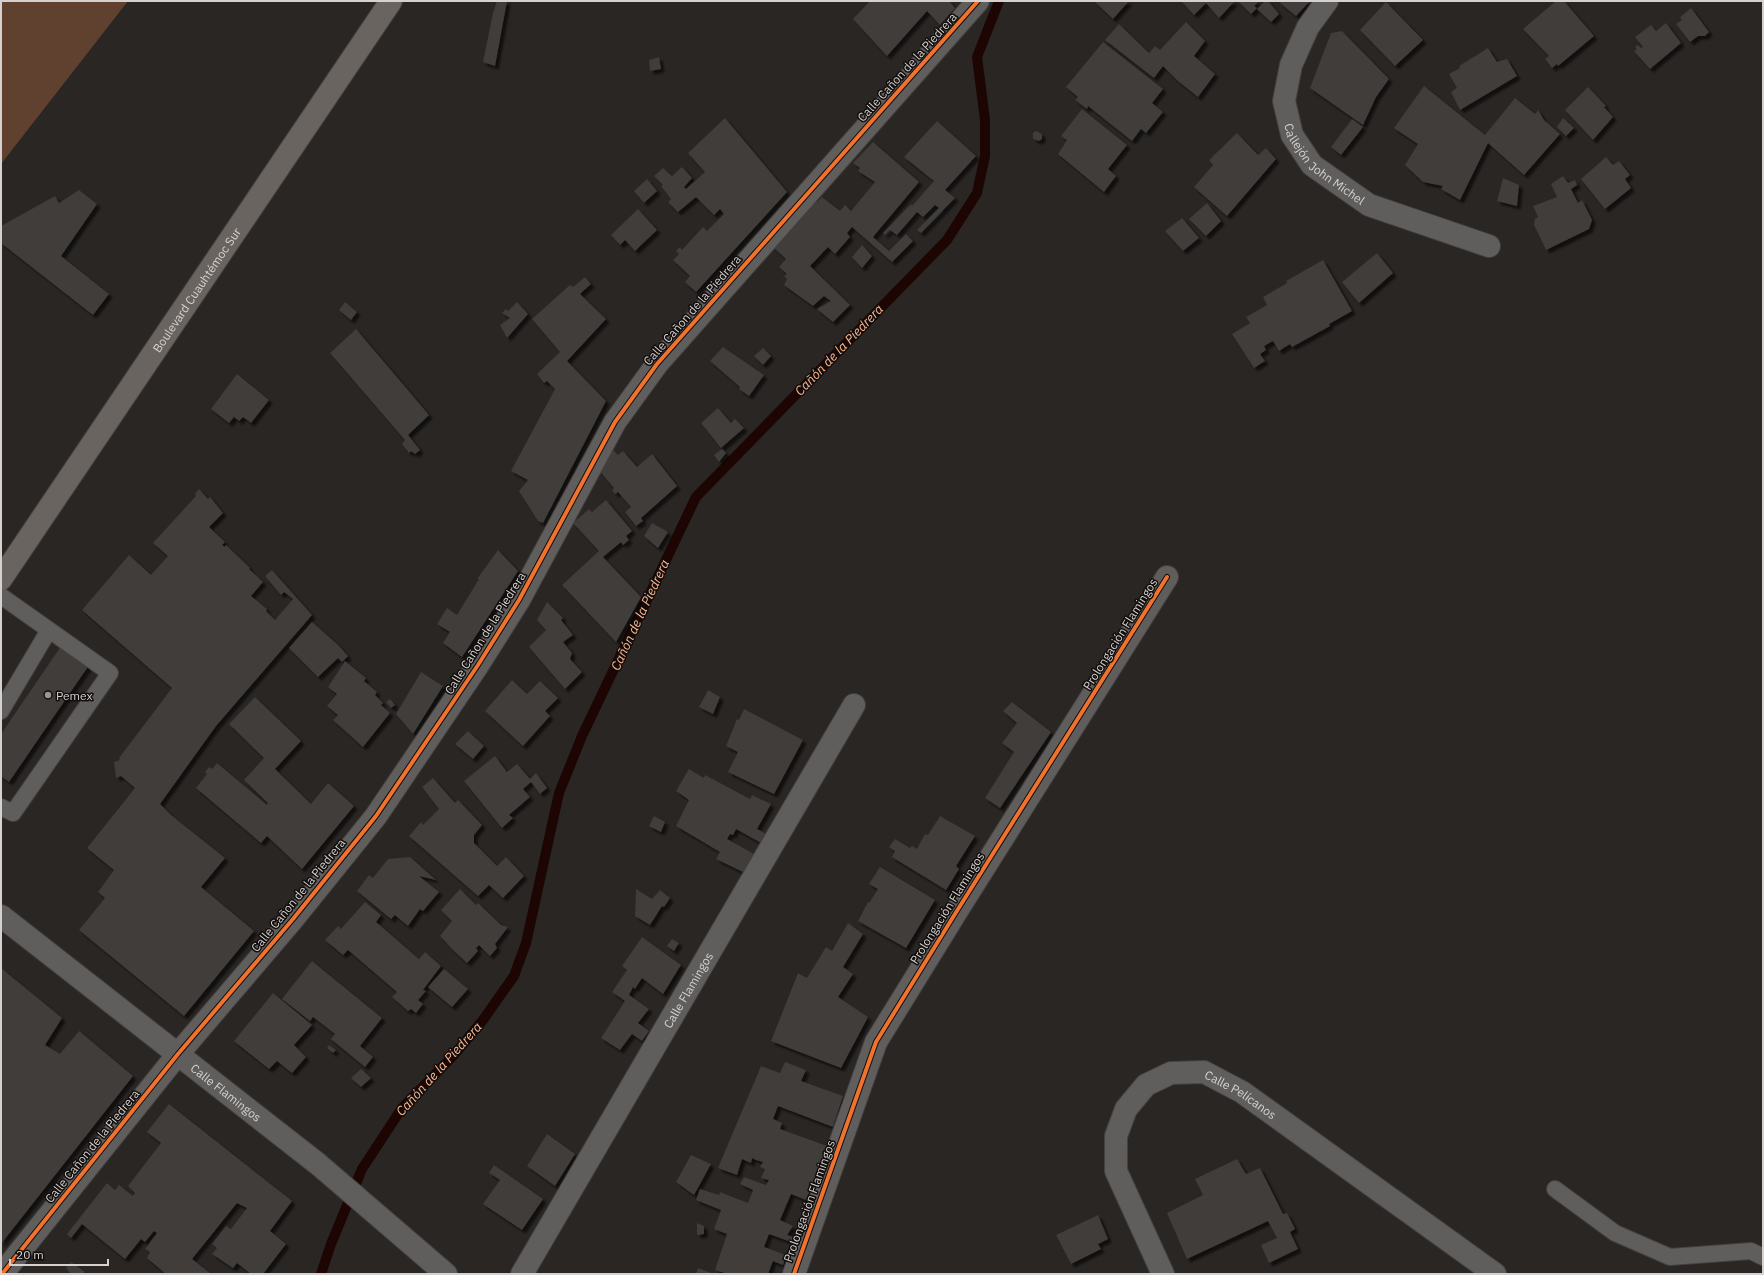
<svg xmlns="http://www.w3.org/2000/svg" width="1764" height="1275" font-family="'IBM Plex Sans',sans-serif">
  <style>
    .green { fill: #604130 }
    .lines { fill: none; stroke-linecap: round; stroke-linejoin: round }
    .stream { stroke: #1d0503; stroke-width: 10 }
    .building { fill: #3f3c3b; filter: url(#shadow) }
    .service-casing { stroke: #444140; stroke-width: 18 }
    .minor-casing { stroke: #444140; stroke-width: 24 }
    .tertiary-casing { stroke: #444140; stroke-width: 24 }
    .primary-casing { stroke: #444140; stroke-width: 24 }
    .service { stroke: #605e5d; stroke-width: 16 }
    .minor { stroke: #605e5d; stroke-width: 22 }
    .tertiary { stroke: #605e5d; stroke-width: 22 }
    .primary { stroke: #6a6460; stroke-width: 22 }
    .cycleway-casing { stroke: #110e0d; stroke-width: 6 }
    .cycleway { stroke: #ef722f; stroke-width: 4 }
    .poi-dot { fill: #999593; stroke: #110e0d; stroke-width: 1.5 }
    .labels { text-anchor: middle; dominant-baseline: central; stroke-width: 3; stroke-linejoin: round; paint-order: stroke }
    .street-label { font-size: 12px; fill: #d5d1cf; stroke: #110e0d }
    .poi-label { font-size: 12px; fill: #d5d1cf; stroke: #110e0d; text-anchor: start }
    .water-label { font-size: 13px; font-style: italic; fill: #fdb58d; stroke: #110e0d }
  </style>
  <defs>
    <filter id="shadow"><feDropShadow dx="3.5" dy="3.5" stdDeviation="1" flood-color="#0009"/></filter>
  </defs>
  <rect width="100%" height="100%" fill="#292624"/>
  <path class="green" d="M 1,1 L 128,1 L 1,164 Z"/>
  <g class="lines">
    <path class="stream" d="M 321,1274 L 331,1244 L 362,1169 L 402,1108 L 454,1055 L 483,1020 L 514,976 L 526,943 L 559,793 L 582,736 L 696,497 L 947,240 L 977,193 L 985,156 L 985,120 L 977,57 L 999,1"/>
  </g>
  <g class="building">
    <path d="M 497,1 L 507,1 L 495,66 L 483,62 L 493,13 Z"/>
    <path d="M 870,1 L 949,1 L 955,8 L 940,25 L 927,11 L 887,56 L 853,19 Z"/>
    <path d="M 1094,1 L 1129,1 L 1113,19 Z"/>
    <path d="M 1181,1 L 1235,1 L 1219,18 L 1206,3 L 1194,15 Z"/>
    <path d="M 1238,1 L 1259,1 L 1254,6 L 1257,8 L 1251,14 Z"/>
    <path d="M 1265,1 L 1268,1 L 1279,14 L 1271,22 L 1257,9 Z"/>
    <path d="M 1282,1 L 1310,1 L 1296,16 L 1280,3 Z"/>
    <path d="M 1556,1 L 1564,1 L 1594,36 L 1558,66 L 1557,64 L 1552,68 L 1545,59 L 1549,56 L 1523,29 Z"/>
    <path d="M 1386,2 L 1423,40 L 1395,66 L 1360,30 Z"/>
    <path d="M 1691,8 L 1709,32 L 1705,36 L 1698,36 L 1690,42 L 1676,24 L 1682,20 L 1680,17 Z"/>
    <path d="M 1186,22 L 1205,41 L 1194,56 L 1215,74 L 1198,97 L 1178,81 L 1163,66 L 1154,78 L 1105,40 L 1119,24 L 1149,53 L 1155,46 L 1160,50 Z"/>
    <path d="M 1666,23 L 1681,43 L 1650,69 L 1634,51 L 1637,49 L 1635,47 L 1638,45 L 1641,48 L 1643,47 L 1635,37 L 1651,25 L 1656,31 Z"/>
    <path d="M 1342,31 L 1389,79 L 1376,97 L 1363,125 L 1310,88 L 1331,33 Z"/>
    <path d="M 1103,42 L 1163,89 L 1152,103 L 1163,112 L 1146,133 L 1141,129 L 1132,141 L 1088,106 L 1087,109 L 1075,100 L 1078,97 L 1066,87 Z"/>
    <path d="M 1488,48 L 1497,62 L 1507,59 L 1517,76 L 1460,110 L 1451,92 L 1457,88 L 1449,74 L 1460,68 L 1459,66 Z"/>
    <path d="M 659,57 L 661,69 L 650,71 L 649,60 Z"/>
    <path d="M 1424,86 L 1485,135 L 1515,98 L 1535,114 L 1538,110 L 1544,120 L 1560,134 L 1524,175 L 1488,143 L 1460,200 L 1441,189 L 1443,186 L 1423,182 L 1405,165 L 1418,144 L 1394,128 Z"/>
    <path d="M 1588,87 L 1606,106 L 1604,107 L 1613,117 L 1593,140 L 1565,110 Z"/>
    <path d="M 1082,109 L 1127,145 L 1108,169 L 1116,176 L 1104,192 L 1058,154 L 1067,140 L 1061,136 Z"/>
    <path d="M 725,118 L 787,192 L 696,292 L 685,282 L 690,276 L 673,260 L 679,254 L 676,251 L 680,247 L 682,250 L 703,227 L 707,231 L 724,214 L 720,209 L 714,215 L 696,197 L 678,212 L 668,202 L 671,199 L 661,186 L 663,185 L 654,176 L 663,168 L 672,176 L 682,167 L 692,178 L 684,187 L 686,189 L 705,172 L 688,153 Z"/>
    <path d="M 1563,118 L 1574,128 L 1566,136 L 1557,127 Z"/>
    <path d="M 1352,119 L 1363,127 L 1341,155 L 1331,147 Z"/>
    <path d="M 937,121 L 976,156 L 945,190 L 955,198 L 921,233 L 917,230 L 939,208 L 935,205 L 923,217 L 917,212 L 897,235 L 890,230 L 885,235 L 883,233 L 911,204 L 912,206 L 934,181 L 904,157 Z"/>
    <path d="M 1036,131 L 1042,134 L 1042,139 L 1039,141 L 1033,139 L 1033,133 Z"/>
    <path d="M 1237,133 L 1258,155 L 1266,148 L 1276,159 L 1227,216 L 1194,187 L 1213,165 L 1209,160 Z"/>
    <path d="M 873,142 L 919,182 L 873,237 L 889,251 L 906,234 L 913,241 L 892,262 L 852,227 L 847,233 L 850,237 L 835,254 L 828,247 L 810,266 L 850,305 L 833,322 L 817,309 L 831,301 L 824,296 L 813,306 L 784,285 L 787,279 L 784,276 L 787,274 L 779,267 L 786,259 L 772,246 L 814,200 L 817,202 L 822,197 L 840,211 L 845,205 L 851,211 L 875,182 L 858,171 L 860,168 L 853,163 Z"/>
    <path d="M 1606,157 L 1613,165 L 1619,161 L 1630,175 L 1625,179 L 1631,188 L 1605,209 L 1581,179 Z"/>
    <path d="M 1563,176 L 1568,183 L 1575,180 L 1577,185 L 1571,189 L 1578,203 L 1582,200 L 1592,220 L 1589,229 L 1546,250 L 1534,225 L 1535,219 L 1538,217 L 1533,206 L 1557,197 L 1551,184 Z"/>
    <path d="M 1503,178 L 1519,185 L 1517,206 L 1497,201 Z"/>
    <path d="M 647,179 L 657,191 L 644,203 L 634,191 Z"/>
    <path d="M 79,190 L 97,204 L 61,256 L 109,294 L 93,315 L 1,243 L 1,226 L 55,196 L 59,203 Z"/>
    <path d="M 1207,203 L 1221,221 L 1206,236 L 1189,219 Z"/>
    <path d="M 638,209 L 657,230 L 635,251 L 625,240 L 620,245 L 611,235 Z"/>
    <path d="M 1182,218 L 1199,238 L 1183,251 L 1165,231 Z"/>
    <path d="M 862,245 L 872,256 L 862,268 L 852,257 Z"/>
    <path d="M 1377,253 L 1393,273 L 1359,303 L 1342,282 Z"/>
    <path d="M 1323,260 L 1352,311 L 1329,324 L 1330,326 L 1292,347 L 1290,344 L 1279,351 L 1273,341 L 1264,346 L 1266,350 L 1260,354 L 1265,361 L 1254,368 L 1232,334 L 1250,323 L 1246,317 L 1267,305 L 1263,297 L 1287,283 L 1286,281 Z"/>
    <path d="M 585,277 L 591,284 L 580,294 L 606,319 L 567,361 L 606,401 L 543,523 L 538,521 L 519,491 L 528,480 L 511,471 L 555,389 L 547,381 L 544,383 L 537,374 L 560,352 L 532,319 L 570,285 L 573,287 Z"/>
    <path d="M 345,302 L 357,312 L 351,320 L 339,310 Z"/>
    <path d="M 517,302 L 528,314 L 507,338 L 500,325 L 510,318 L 502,313 L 506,309 L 508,311 Z"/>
    <path d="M 356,329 L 429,415 L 408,435 L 420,450 L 415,454 L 411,451 L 409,453 L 402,444 L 405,440 L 330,353 Z"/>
    <path d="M 723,347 L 764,375 L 749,396 L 739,389 L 740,387 L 710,361 Z"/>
    <path d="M 763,348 L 771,356 L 763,365 L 754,356 Z"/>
    <path d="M 237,374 L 269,400 L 251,423 L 243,417 L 239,421 L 234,417 L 229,423 L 211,409 Z"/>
    <path d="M 718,408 L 731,423 L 735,419 L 744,428 L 721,448 L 701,423 Z"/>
    <path d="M 722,449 L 726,453 L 719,462 L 714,455 Z"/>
    <path d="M 613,450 L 618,455 L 623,451 L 637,467 L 652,454 L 677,486 L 641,518 L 643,521 L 636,526 L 625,512 L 631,507 L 618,492 L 615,494 L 612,490 L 614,488 L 598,469 Z"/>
    <path d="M 199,489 L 208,499 L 210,497 L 223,513 L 209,527 L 225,542 L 222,545 L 225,547 L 226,545 L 250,568 L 249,569 L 263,582 L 251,596 L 267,609 L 266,611 L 275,620 L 293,599 L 284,592 L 281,595 L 265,576 L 272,570 L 312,615 L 216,726 L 160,804 L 171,815 L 225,858 L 201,887 L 254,931 L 184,1016 L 79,930 L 105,898 L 98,892 L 114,870 L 87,848 L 135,788 L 121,776 L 116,778 L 114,762 L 120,760 L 119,758 L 172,688 L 82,610 L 129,555 L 151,575 L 168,556 L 153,543 L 196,496 L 195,494 Z"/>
    <path d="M 606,500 L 632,531 L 626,536 L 629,540 L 623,545 L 621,542 L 603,557 L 641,597 L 616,642 L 562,585 L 599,551 L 573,523 L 589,509 L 592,512 Z"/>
    <path d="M 652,523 L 668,532 L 658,548 L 644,536 Z"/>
    <path d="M 498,550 L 518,571 L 462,657 L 443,643 L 450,632 L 437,624 L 447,608 L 457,615 L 479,579 L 477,579 Z"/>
    <path d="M 547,602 L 563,618 L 561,620 L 573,635 L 563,642 L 572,653 L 570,659 L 582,672 L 565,689 L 529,647 L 546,630 L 537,620 Z"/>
    <path d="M 312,622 L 338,645 L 348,656 L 342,662 L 338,658 L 318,677 L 289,648 Z"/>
    <path d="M 68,636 L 96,655 L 9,782 L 1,776 L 1,734 Z"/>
    <path d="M 345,661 L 366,678 L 364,681 L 377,692 L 375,695 L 383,703 L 381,705 L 390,713 L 363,747 L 333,720 L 338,715 L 327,706 L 337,694 L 328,687 Z"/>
    <path d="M 421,672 L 443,686 L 413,734 L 396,714 Z"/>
    <path d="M 512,680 L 527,694 L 540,681 L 558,698 L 545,711 L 550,716 L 523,746 L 485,711 Z"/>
    <path d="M 708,690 L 720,697 L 713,714 L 699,707 Z"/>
    <path d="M 255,697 L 301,741 L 275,769 L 311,804 L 328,783 L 354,806 L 302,869 L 267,836 L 261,843 L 196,788 L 207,774 L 205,772 L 209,767 L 212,769 L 217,763 L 267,805 L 268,803 L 244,780 L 264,758 L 229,724 Z"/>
    <path d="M 390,699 L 395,705 L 391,708 L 386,702 Z"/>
    <path d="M 1012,702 L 1051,732 L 1000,808 L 985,798 L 1014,752 L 1002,743 L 1017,723 L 1003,711 Z"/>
    <path d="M 744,709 L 803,740 L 774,794 L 728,772 L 738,752 L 726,746 L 737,719 L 739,720 Z"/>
    <path d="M 468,731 L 484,746 L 473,759 L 455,744 Z"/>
    <path d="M 495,756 L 507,772 L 517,764 L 530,779 L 536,773 L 547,788 L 540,794 L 531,782 L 523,789 L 530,797 L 509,815 L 513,818 L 502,828 L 464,781 Z"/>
    <path d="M 689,769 L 704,778 L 705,775 L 750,799 L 752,795 L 771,804 L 757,829 L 768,835 L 763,844 L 736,829 L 733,835 L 730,834 L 727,839 L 756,855 L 745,873 L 716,859 L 720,852 L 676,826 L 689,800 L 676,791 Z"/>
    <path d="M 433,778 L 455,803 L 458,800 L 482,825 L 474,835 L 474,843 L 497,866 L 506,857 L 524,876 L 503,898 L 489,885 L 478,896 L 409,836 L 421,822 L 423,825 L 439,809 L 422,787 Z"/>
    <path d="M 654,816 L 665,822 L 661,832 L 649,826 Z"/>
    <path d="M 940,816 L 975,836 L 956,866 L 959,869 L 946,890 L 892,857 L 895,851 L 889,847 L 895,839 L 910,848 L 912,846 L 917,849 L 925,834 L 928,835 Z"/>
    <path d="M 410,857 L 436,880 L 419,876 L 439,892 L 423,911 L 420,909 L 408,926 L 395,915 L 391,919 L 357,891 L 369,875 L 373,878 L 388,859 Z"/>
    <path d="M 880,867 L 935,900 L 906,948 L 858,921 L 868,902 L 869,903 L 878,889 L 869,884 Z"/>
    <path d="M 460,889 L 476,905 L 478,903 L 501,925 L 508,927 L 495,944 L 497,948 L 490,956 L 479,945 L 476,948 L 478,951 L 467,963 L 453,950 L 440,936 L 452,921 L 441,910 Z"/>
    <path d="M 636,889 L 652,899 L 660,890 L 670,898 L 664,907 L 662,906 L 650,925 L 635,916 Z"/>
    <path d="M 365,902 L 381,915 L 376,922 L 419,959 L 425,952 L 441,966 L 423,990 L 426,991 L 418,1000 L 423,1004 L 416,1013 L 411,1009 L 408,1011 L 392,997 L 397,992 L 348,950 L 343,955 L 325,940 L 338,926 L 341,929 Z"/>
    <path d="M 848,923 L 863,934 L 843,967 L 853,974 L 838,997 L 868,1017 L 841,1068 L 771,1041 L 798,973 L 807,978 L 826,947 L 832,951 Z"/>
    <path d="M 642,937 L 681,965 L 663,994 L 642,978 L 635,989 L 633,987 L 629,995 L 649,1009 L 638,1023 L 649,1031 L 642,1041 L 632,1034 L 620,1050 L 601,1038 L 625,1001 L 612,992 L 627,970 L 622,966 Z"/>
    <path d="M 672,939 L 679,943 L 674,951 L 667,946 Z"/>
    <path d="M 312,961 L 382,1018 L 360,1046 L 373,1057 L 365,1067 L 331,1039 L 335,1034 L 313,1017 L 310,1021 L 282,999 Z"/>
    <path d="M 1,968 L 62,1018 L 45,1045 L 60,1054 L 79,1031 L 133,1076 L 1,1244 Z"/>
    <path d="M 444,969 L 468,989 L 452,1007 L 428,987 Z"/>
    <path d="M 273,993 L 312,1025 L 294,1045 L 306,1057 L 292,1073 L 277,1061 L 269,1069 L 234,1041 Z"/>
    <path d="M 329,1045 L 336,1050 L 333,1053 L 327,1048 Z"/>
    <path d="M 785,1062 L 806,1070 L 801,1081 L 843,1096 L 833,1127 L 778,1106 L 773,1119 L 782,1123 L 780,1129 L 827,1146 L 806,1200 L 791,1194 L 780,1220 L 793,1226 L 787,1235 L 793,1237 L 791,1242 L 769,1234 L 764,1247 L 786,1255 L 783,1265 L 773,1261 L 768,1274 L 728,1274 L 715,1270 L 727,1234 L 714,1229 L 721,1210 L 696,1200 L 700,1189 L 719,1195 L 720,1192 L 748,1203 L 753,1190 L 740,1184 L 744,1177 L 766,1185 L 769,1180 L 761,1178 L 765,1169 L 760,1167 L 763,1162 L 756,1160 L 752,1158 L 751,1163 L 742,1159 L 737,1175 L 718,1168 L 761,1066 L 780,1073 Z"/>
    <path d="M 361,1069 L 371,1078 L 361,1087 L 351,1078 Z"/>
    <path d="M 169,1104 L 292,1201 L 270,1231 L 286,1244 L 263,1274 L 251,1274 L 237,1263 L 233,1268 L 212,1254 L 217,1248 L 212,1244 L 226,1226 L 231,1229 L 247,1208 L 237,1203 L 192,1259 L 211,1274 L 166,1274 L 147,1258 L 150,1252 L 145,1249 L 157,1233 L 154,1231 L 145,1242 L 141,1239 L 125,1259 L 82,1224 L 71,1238 L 67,1234 L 107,1183 L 115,1190 L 119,1185 L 133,1196 L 135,1193 L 128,1186 L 161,1143 L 147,1132 Z"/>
    <path d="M 547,1134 L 575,1154 L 555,1186 L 527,1166 Z"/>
    <path d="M 691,1155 L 711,1164 L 694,1195 L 676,1182 Z"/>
    <path d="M 1237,1159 L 1246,1174 L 1260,1168 L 1283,1214 L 1287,1213 L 1295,1229 L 1290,1232 L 1298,1249 L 1269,1263 L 1261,1245 L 1277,1238 L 1268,1221 L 1187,1259 L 1167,1213 L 1203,1195 L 1195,1179 Z"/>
    <path d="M 494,1165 L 543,1199 L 522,1230 L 483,1204 L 500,1180 L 489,1173 Z"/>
    <path d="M 1098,1215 L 1108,1239 L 1098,1244 L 1101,1249 L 1071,1264 L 1056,1235 Z"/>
    <path d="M 697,1223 L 704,1226 L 704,1234 L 697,1235 Z"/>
    <path d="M 71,1262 L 85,1272 L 83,1274 L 71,1274 L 66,1268 Z"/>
    <path d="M 698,1268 L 714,1274 L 696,1274 Z"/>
  </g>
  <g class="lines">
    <g class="service-casing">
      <g id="service">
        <path d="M 1,596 L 110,673 L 13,813 L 1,807"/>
        <path d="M 1,711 L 49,630"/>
        <path d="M 1555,1189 L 1615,1233 L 1670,1257 L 1751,1251 L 1763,1257"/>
      </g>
    </g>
    <g class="minor-casing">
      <g id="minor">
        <path id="s1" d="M 1327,1 L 1308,27 L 1291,65 L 1284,101 L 1292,135 L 1312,165 L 1369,205 L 1489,246"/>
        <path d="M 2,1274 L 178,1054 L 293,919 L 376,816 L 478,665 L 519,600 L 615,422 L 657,364 L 978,1"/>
        <path id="s2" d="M 522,1274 L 854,705"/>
        <path d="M 794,1274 L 876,1042 L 955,914 L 1167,577"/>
      </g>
    </g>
    <g class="tertiary-casing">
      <g id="tertiary">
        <path id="s3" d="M 1,916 L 318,1164 L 446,1274"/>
        <path id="s4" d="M 1163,1274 L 1116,1171 L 1116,1136 L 1126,1109 L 1146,1085 L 1171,1073 L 1204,1072 L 1242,1092 L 1495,1274"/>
      </g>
    </g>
    <g class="primary-casing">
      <g id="primary">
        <path id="s5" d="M 1,579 L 391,1"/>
      </g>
    </g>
    <use href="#service" class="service"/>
    <use href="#minor" class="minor"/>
    <use href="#tertiary" class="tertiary"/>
    <use href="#primary" class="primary"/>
    <g class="cycleway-casing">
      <g id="cycleway">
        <path d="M 2,1274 L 178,1054 L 293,919 L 376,816 L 478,665 L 519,600 L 615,422 L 657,364 L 978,1"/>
        <path d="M 794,1274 L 876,1042 L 955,914 L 1167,577"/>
      </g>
    </g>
    <use href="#cycleway" class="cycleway"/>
  </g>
  <circle class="poi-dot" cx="48" cy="695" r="4"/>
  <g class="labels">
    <g class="street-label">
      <text transform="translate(907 67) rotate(-48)">Calle Cañon de la Piedrera</text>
      <text stroke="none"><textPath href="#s1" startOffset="189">Callejón John Michel</textPath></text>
      <text stroke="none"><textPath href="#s5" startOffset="349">Boulevard Cuauhtémoc Sur</textPath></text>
      <text transform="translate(692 310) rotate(-49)">Calle Cañon de la Piedrera</text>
      <text transform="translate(485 633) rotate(-58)">Calle Cañon de la Piedrera</text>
      <text transform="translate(1120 634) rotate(-58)">Prolongación Flamingos</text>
      <text transform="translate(298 895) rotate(-51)">Calle Cañon de la Piedrera</text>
      <text transform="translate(947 908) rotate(-58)">Prolongación Flamingos</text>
      <text stroke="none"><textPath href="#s2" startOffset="329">Calle Flamingos</textPath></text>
      <text stroke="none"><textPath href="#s3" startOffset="286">Calle Flamingos</textPath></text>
      <text stroke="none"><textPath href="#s4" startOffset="312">Calle Pelícanos</textPath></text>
      <text transform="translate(92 1146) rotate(-51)">Calle Cañon de la Piedrera</text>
      <text transform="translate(809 1201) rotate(-70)">Prolongación Flamingos</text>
    </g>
    <g class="poi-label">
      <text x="56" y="695">Pemex</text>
    </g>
    <g class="water-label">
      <text transform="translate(839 350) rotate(-46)">Cañón de la Piedrera</text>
      <text transform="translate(640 615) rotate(-65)">Cañón de la Piedrera</text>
      <text transform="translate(439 1069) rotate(-48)">Cañón de la Piedrera</text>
    </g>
  </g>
  <rect width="1764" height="1275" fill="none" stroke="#d5d1cf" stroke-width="4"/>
  <path d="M10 1259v6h98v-6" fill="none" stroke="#d5d1cf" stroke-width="2"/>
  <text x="16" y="1259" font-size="12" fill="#d5d1cf" stroke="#110e0d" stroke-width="3" paint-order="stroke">20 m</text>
</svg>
